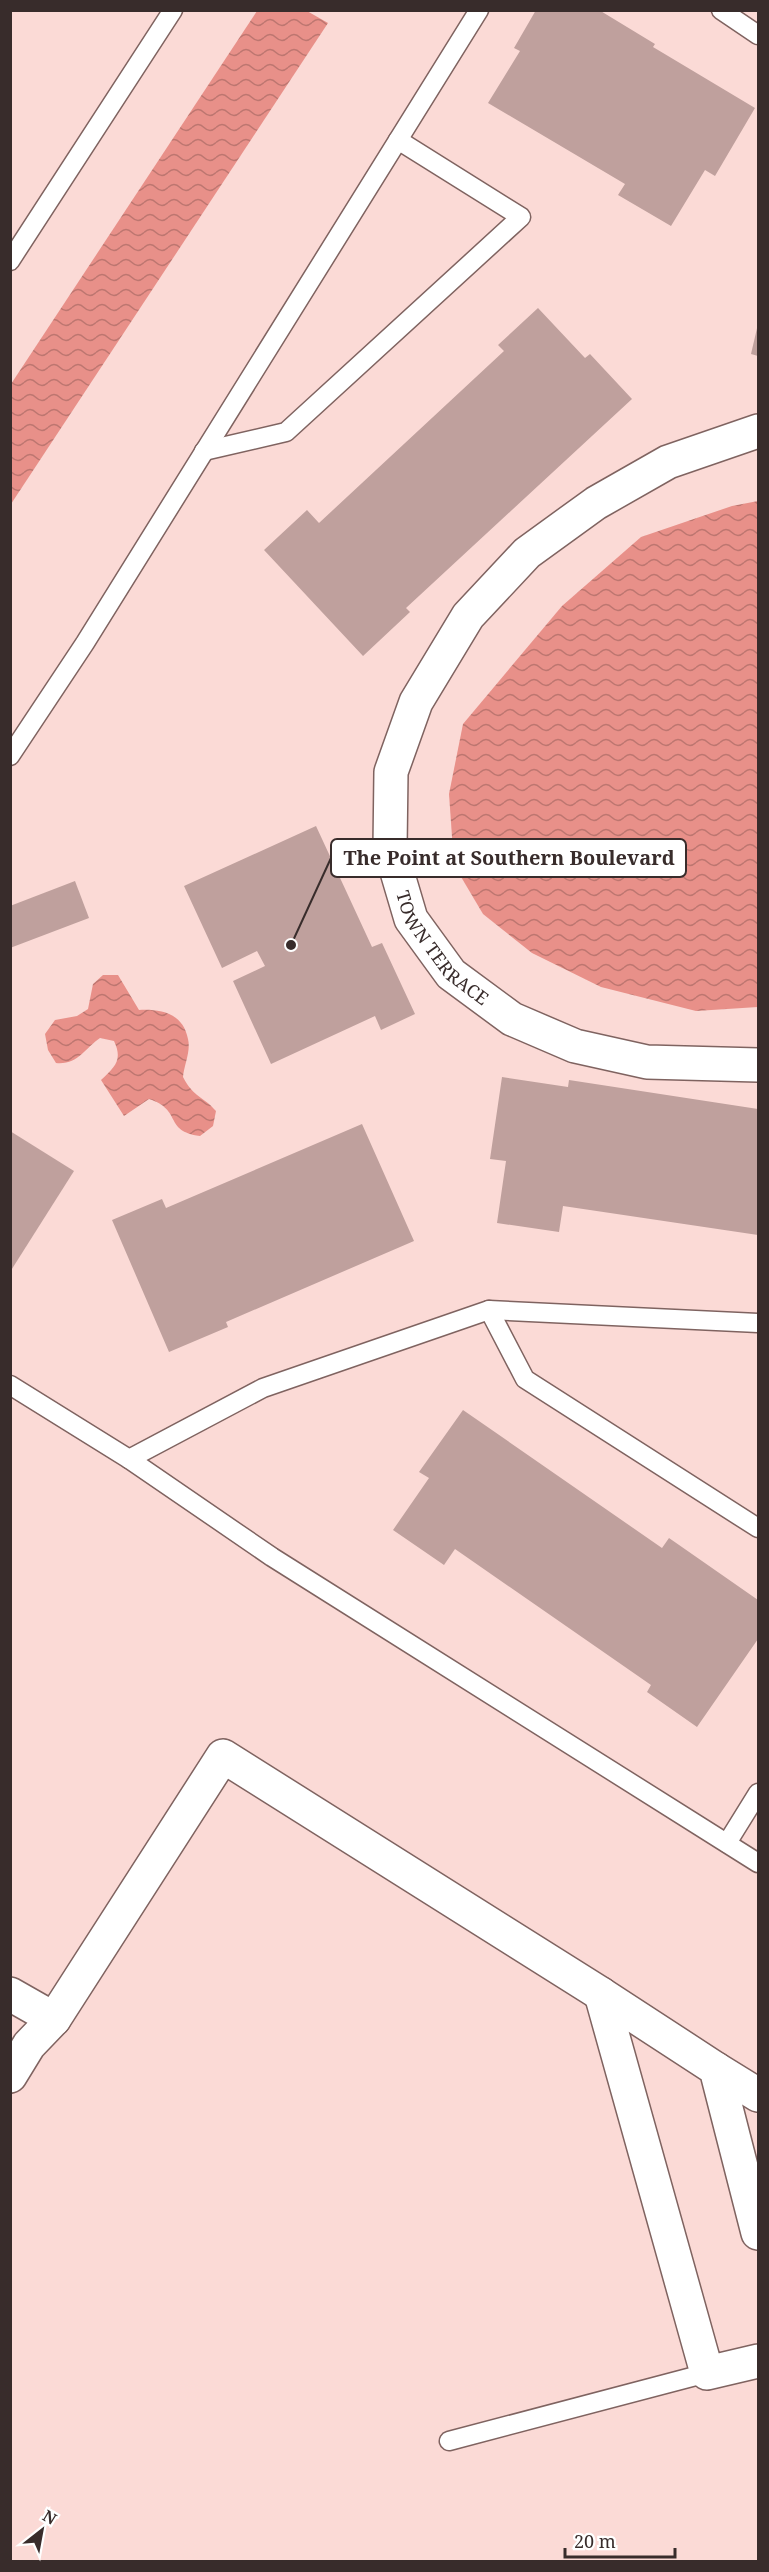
<svg xmlns="http://www.w3.org/2000/svg" width="769" height="2572" font-family="'Noto Serif',serif">
  <style>
    .water { fill: url(#water-waves) }
    .building { fill: #bfa09d }
    .lines { fill: none; stroke-linecap: round; stroke-linejoin: round }
    .service-casing { stroke: #7f6360; stroke-width: 21 }
    .minor-casing { stroke: #7f6360; stroke-width: 36 }
    .service { stroke: #fff; stroke-width: 18 }
    .minor { stroke: #fff; stroke-width: 33 }
    .labels { text-anchor: middle; dominant-baseline: central; stroke-width: 6; stroke-linejoin: round; paint-order: stroke }
    .street-label { font-size: 18px; fill: #382c2b; stroke: #fff }
    .leader { fill: none; stroke: #382c2b; stroke-width: 2 }
    .callout-dot { fill: #382c2b; stroke: #fff; stroke-width: 2 }
    .callout { fill: #fff; stroke: #382c2b; stroke-width: 2 }
    .callout-label { font-size: 20px; text-anchor: middle; font-weight: bold; fill: #382c2b }
  </style>
  <defs>
    <pattern id="water-waves" width="16" height="10" patternUnits="userSpaceOnUse" patternTransform="scale(1.5)"><rect width="16" height="10" fill="#e89089"/><path d="M0 5q4-4 8 0t8 0" fill="none" stroke="#bd7670"/></pattern>
  </defs>
  <rect width="100%" height="100%" fill="#fbdad6"/>
  <g class="water">
    <path d="M 257,11 L 307,11 L 328,23 L 11,504 L 11,384 Z"/>
    <path d="M 758,501 L 758,1007 L 696,1011 L 601,987 L 532,953 L 483,914 L 454,865 L 449,794 L 463,724 L 562,606 L 641,537 L 732,506 Z"/>
    <path d="M 103,975 L 118,975 L 139,1010 C 161,1009 183,1013 188,1039 C 191,1051 184,1065 183,1077 C 194,1098 203,1096 216,1111 L 213,1126 L 200,1136 C 163,1131 183,1110 149,1099 L 124,1116 L 101,1080 C 115,1067 123,1060 114,1041 L 100,1038 C 84,1049 78,1065 56,1063 L 48,1050 L 45,1034 L 55,1020 L 77,1016 L 88,1009 L 93,984 Z"/>
  </g>
  <g class="building">
    <path d="M 536,10 L 599,10 L 655,44 L 653,47 L 755,108 L 715,176 L 705,170 L 671,226 L 618,195 L 625,184 L 488,103 L 520,51 L 514,48 Z"/>
    <path d="M 538,308 L 585,358 L 590,354 L 632,399 L 406,608 L 410,612 L 363,656 L 264,550 L 307,510 L 319,523 L 504,351 L 498,345 Z"/>
    <path d="M 758,324 L 758,356 L 751,354 Z"/>
    <path d="M 316,826 L 372,947 L 382,943 L 415,1014 L 381,1030 L 375,1016 L 271,1064 L 233,981 L 265,966 L 257,951 L 222,968 L 184,886 Z"/>
    <path d="M 75,881 L 89,918 L 10,948 L 10,906 Z"/>
    <path d="M 502,1077 L 568,1087 L 569,1080 L 758,1109 L 758,1235 L 563,1206 L 559,1232 L 497,1223 L 506,1161 L 490,1159 Z"/>
    <path d="M 362,1124 L 414,1241 L 226,1322 L 228,1327 L 169,1352 L 112,1220 L 162,1199 L 166,1208 Z"/>
    <path d="M 10,1131 L 74,1171 L 10,1272 Z"/>
    <path d="M 463,1410 L 662,1548 L 669,1538 L 758,1600 L 758,1639 L 697,1727 L 647,1692 L 651,1685 L 455,1549 L 444,1565 L 393,1530 L 429,1478 L 419,1472 Z"/>
  </g>
  <g class="lines">
    <g class="service-casing">
      <g id="service">
        <path d="M 721,10 L 758,35"/>
        <path d="M 10,261 L 173,10"/>
        <path d="M 204,451 L 286,432 L 521,217 L 398,140"/>
        <path d="M 10,756 L 85,643 L 479,10"/>
        <path d="M 489,1310 L 525,1379 L 758,1528"/>
        <path d="M 10,1385 L 129,1459 L 263,1388 L 489,1310 L 758,1323"/>
        <path d="M 129,1459 L 272,1557 L 758,1863"/>
        <path d="M 727,1843 L 758,1793"/>
        <path d="M 449,2441 L 707,2373"/>
      </g>
    </g>
    <g class="minor-casing">
      <g id="minor">
        <path id="s1" d="M 758,431 L 668,462 L 596,503 L 527,553 L 468,616 L 416,702 L 391,772 L 390,848 L 411,919 L 451,974 L 512,1019 L 575,1046 L 647,1062 L 758,1065"/>
        <path d="M 10,1994 L 54,2019 L 223,1756 L 601,1994"/>
        <path d="M 716,2069 L 758,2095"/>
        <path d="M 10,2076 L 29,2045 L 54,2019"/>
        <path d="M 758,2233 L 716,2069 L 601,1994 L 707,2373 L 758,2361"/>
      </g>
    </g>
    <use href="#service" class="service"/>
    <use href="#minor" class="minor"/>
  </g>
  <g class="labels">
    <g class="street-label">
      <text stroke="none"><textPath href="#s1" startOffset="716">TOWN TERRACE</textPath></text>
    </g>
  </g>
  <path class="leader" d="M291 945L331 858"/>
  <circle class="callout-dot" cx="291" cy="945" r="6"/>
  <rect class="callout" x="331" y="839" width="355" height="38" rx="6"/>
  <g class="callout-label">
    <text x="509" y="865">The Point at Southern Boulevard</text>
  </g>
  <rect width="769" height="2572" fill="none" stroke="#382c2b" stroke-width="24"/>
  <g transform="translate(42 2530) rotate(31)" stroke="#ffffff" stroke-width="4.5" paint-order="stroke">
  <path d="M0-4.5L10 22L0 15L-10 22Z" fill="#382c2b"/>
  <text y="-9" font-size="16" font-weight="bold" text-anchor="middle" fill="#382c2b">N</text>
  </g>
  <path d="M565 2548v9h110v-9" fill="none" stroke="#382c2b" stroke-width="3"/>
  <text x="574" y="2548" font-size="18" fill="#382c2b" stroke="#ffffff" stroke-width="4.5" paint-order="stroke">20 m</text>
</svg>
